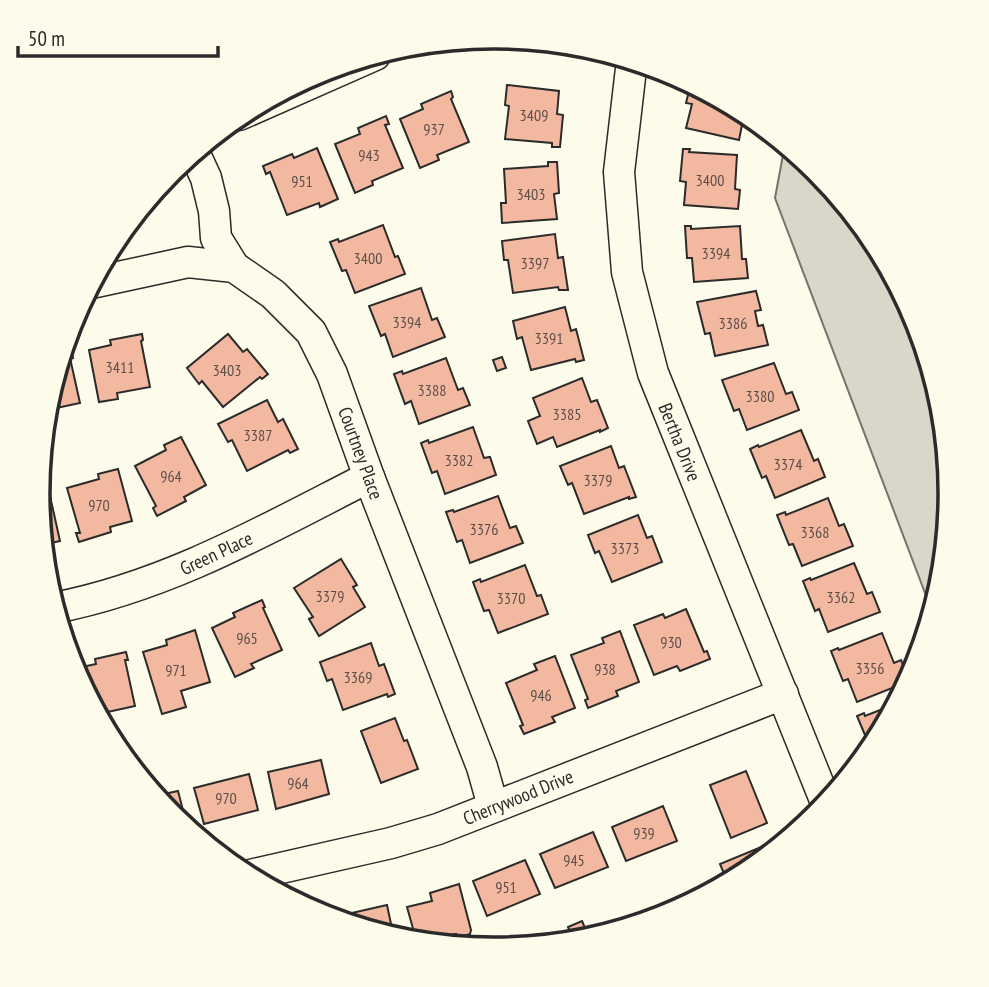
<svg xmlns="http://www.w3.org/2000/svg" width="989" height="987" font-family="'PT Sans Narrow',sans-serif">
  <style>
    .water { fill: #d8d7c9; stroke: #74746e; stroke-width: 2 }
    .building { fill: #f2b8a0; stroke: #2b2b2b; stroke-width: 2 }
    .lines { fill: none; stroke-linecap: round; stroke-linejoin: round }
    .minor-casing { stroke: #2b2b2b; stroke-width: 33 }
    .minor { stroke: #fdfbea; stroke-width: 30 }
    .labels { text-anchor: middle; dominant-baseline: central; stroke-width: 5; stroke-linejoin: round; paint-order: stroke }
    .number-label { font-size: 16px; fill: #5d4e48 }
    .street-label { font-size: 19px; fill: #2b2b2b; stroke: #fdfbea }
    .rim { fill: none; stroke: #2b2b2b; stroke-width: 3.5 }
  </style>
  <rect width="100%" height="100%" fill="#fdfbea"/>
  <path class="water" d="M 785,144 C 796,153 808,161 818,171 C 929,285 980,460 933,614 L 775,198 Z"/>
  <g class="building">
    <path d="M 691,83 L 740,110 L 738,119 L 743,120 L 739,140 L 686,128 L 692,104 L 686,103 Z"/>
    <path d="M 507,85 L 559,91 L 557,114 L 563,115 L 560,147 L 552,147 L 552,143 L 505,139 L 509,106 L 505,105 Z"/>
    <path d="M 451,91 L 453,97 L 451,99 L 469,142 L 437,155 L 439,160 L 420,168 L 400,119 L 423,109 L 421,104 Z"/>
    <path d="M 386,116 L 389,124 L 385,125 L 403,168 L 372,181 L 373,185 L 355,193 L 335,144 L 360,134 L 358,128 Z"/>
    <path d="M 317,148 L 338,199 L 320,207 L 319,203 L 287,215 L 270,172 L 266,174 L 263,166 L 292,154 L 294,158 Z"/>
    <path d="M 683,149 L 690,149 L 689,152 L 737,155 L 735,189 L 740,190 L 738,209 L 684,205 L 686,182 L 680,181 Z"/>
    <path d="M 548,162 L 557,162 L 559,193 L 554,194 L 557,219 L 502,223 L 501,203 L 506,203 L 504,169 L 548,166 Z"/>
    <path d="M 149,198 L 151,206 L 139,210 Z"/>
    <path d="M 383,225 L 395,257 L 398,256 L 405,274 L 355,293 L 346,270 L 342,271 L 330,242 L 338,239 L 339,242 Z"/>
    <path d="M 685,226 L 691,226 L 691,229 L 740,226 L 742,259 L 746,259 L 748,278 L 694,282 L 692,258 L 687,258 Z"/>
    <path d="M 555,234 L 558,258 L 563,257 L 568,290 L 559,290 L 558,287 L 513,293 L 508,260 L 504,260 L 502,241 Z"/>
    <path d="M 421,288 L 432,320 L 437,318 L 445,337 L 393,357 L 385,334 L 381,336 L 369,306 Z"/>
    <path d="M 756,291 L 761,310 L 755,311 L 758,326 L 763,325 L 768,345 L 715,356 L 710,333 L 705,334 L 697,302 Z"/>
    <path d="M 565,307 L 571,331 L 576,329 L 584,360 L 576,362 L 575,359 L 531,370 L 522,337 L 517,339 L 513,321 Z"/>
    <path d="M 142,334 L 143,340 L 141,341 L 150,387 L 117,393 L 118,399 L 99,402 L 89,350 L 111,345 L 110,340 Z"/>
    <path d="M 228,334 L 243,352 L 247,349 L 268,374 L 262,379 L 260,377 L 223,407 L 202,381 L 199,384 L 187,368 Z"/>
    <path d="M 71,349 L 73,358 L 70,358 L 80,403 L 47,410 L 49,416 L 45,416 L 47,404 L 63,351 Z"/>
    <path d="M 502,357 L 506,368 L 497,371 L 493,360 Z"/>
    <path d="M 446,358 L 458,390 L 463,388 L 470,405 L 419,424 L 411,401 L 405,404 L 394,374 L 402,371 L 403,374 Z"/>
    <path d="M 774,363 L 786,394 L 792,392 L 799,410 L 747,430 L 739,409 L 734,411 L 722,380 Z"/>
    <path d="M 582,378 L 591,402 L 597,400 L 608,428 L 600,432 L 600,430 L 557,447 L 553,437 L 537,444 L 528,421 L 540,416 L 533,398 Z"/>
    <path d="M 267,400 L 278,422 L 283,419 L 298,449 L 290,453 L 288,450 L 247,471 L 232,440 L 228,442 L 218,424 Z"/>
    <path d="M 473,427 L 484,458 L 490,457 L 496,475 L 445,494 L 437,471 L 432,473 L 421,443 L 428,440 L 429,443 Z"/>
    <path d="M 801,430 L 814,461 L 818,459 L 825,477 L 775,498 L 766,476 L 762,478 L 750,449 L 758,445 L 759,447 Z"/>
    <path d="M 181,437 L 206,485 L 184,497 L 186,501 L 157,516 L 153,508 L 156,506 L 135,466 L 166,450 L 164,445 Z"/>
    <path d="M 611,446 L 619,468 L 624,466 L 636,497 L 629,499 L 629,497 L 584,514 L 572,483 L 568,485 L 560,466 Z"/>
    <path d="M 118,469 L 132,521 L 110,527 L 111,532 L 79,542 L 76,533 L 80,533 L 67,488 L 99,479 L 98,474 Z"/>
    <path d="M 48,487 L 60,541 L 43,545 L 38,493 L 38,489 Z"/>
    <path d="M 498,496 L 510,528 L 516,526 L 523,543 L 470,563 L 462,540 L 457,542 L 446,512 L 453,510 L 454,512 Z"/>
    <path d="M 828,498 L 839,526 L 844,524 L 853,546 L 802,566 L 793,544 L 789,545 L 777,515 L 785,512 L 786,515 Z"/>
    <path d="M 638,515 L 647,538 L 652,536 L 662,562 L 612,582 L 599,551 L 595,553 L 588,535 Z"/>
    <path d="M 341,559 L 357,585 L 353,587 L 365,607 L 319,636 L 309,619 L 313,617 L 294,588 Z"/>
    <path d="M 854,563 L 867,594 L 872,592 L 880,612 L 828,632 L 819,609 L 815,611 L 803,581 L 810,578 L 811,580 Z"/>
    <path d="M 525,565 L 537,596 L 541,595 L 548,614 L 498,633 L 489,610 L 484,611 L 473,582 L 480,579 L 481,582 Z"/>
    <path d="M 262,600 L 265,607 L 263,608 L 282,650 L 251,664 L 254,668 L 235,677 L 212,628 L 235,617 L 233,613 Z"/>
    <path d="M 686,609 L 704,652 L 707,651 L 710,659 L 680,671 L 677,666 L 654,675 L 634,625 L 663,614 L 665,618 Z"/>
    <path d="M 195,630 L 210,682 L 181,691 L 186,707 L 162,714 L 143,652 L 167,645 L 166,640 Z"/>
    <path d="M 620,631 L 639,682 L 616,691 L 618,696 L 588,708 L 585,700 L 588,699 L 571,655 L 604,643 L 602,638 Z"/>
    <path d="M 882,633 L 894,663 L 901,660 L 910,681 L 857,702 L 848,679 L 843,681 L 831,651 L 838,648 L 839,650 Z"/>
    <path d="M 371,643 L 379,666 L 384,664 L 395,694 L 388,697 L 387,694 L 343,710 L 332,679 L 327,681 L 320,662 Z"/>
    <path d="M 126,652 L 128,660 L 125,660 L 135,706 L 103,713 L 104,718 L 100,719 L 73,669 L 96,664 L 95,659 Z"/>
    <path d="M 555,656 L 575,708 L 552,717 L 555,722 L 524,734 L 520,726 L 523,725 L 506,683 L 537,670 L 534,664 Z"/>
    <path d="M 898,703 L 875,746 L 870,747 L 857,716 L 864,713 L 865,716 Z"/>
    <path d="M 395,718 L 404,741 L 407,740 L 418,769 L 381,783 L 361,731 Z"/>
    <path d="M 321,760 L 329,794 L 276,809 L 268,772 Z"/>
    <path d="M 746,771 L 767,823 L 731,838 L 710,785 Z"/>
    <path d="M 249,774 L 258,810 L 204,824 L 194,788 Z"/>
    <path d="M 178,791 L 187,826 L 184,827 L 171,816 L 155,796 Z"/>
    <path d="M 663,806 L 677,841 L 626,861 L 612,827 Z"/>
    <path d="M 593,832 L 608,867 L 555,888 L 540,854 Z"/>
    <path d="M 771,843 L 775,852 L 748,873 L 734,881 L 733,879 L 727,881 L 720,864 Z"/>
    <path d="M 525,860 L 540,894 L 487,916 L 473,881 Z"/>
    <path d="M 459,884 L 471,930 L 470,934 L 457,938 L 456,934 L 442,937 L 443,941 L 431,944 L 430,941 L 417,943 L 407,907 L 432,901 L 430,893 Z"/>
    <path d="M 387,905 L 394,938 L 334,920 L 334,917 Z"/>
    <path d="M 582,921 L 585,928 L 571,934 L 568,927 Z"/>
  </g>
  <g class="lines">
    <g class="minor-casing">
      <g id="minor">
        <path d="M 632,60 L 619,172 L 627,272 L 653,373 L 827,805"/>
        <path d="M 239,115 L 375,55"/>
        <path d="M 194,152 L 206,178 L 214,211 L 216,238 L 234,267"/>
        <path d="M 91,283 L 188,262 L 234,267 L 273,294 L 311,332 L 332,374 L 369,477 L 482,767 L 493,806"/>
        <path d="M 54,608 C 168,586 267,529 369,477"/>
        <path d="M 246,876 L 391,843 L 438,829 L 783,694"/>
      </g>
    </g>
    <use href="#minor" class="minor"/>
  </g>
  <g class="labels">
    <g class="number-label">
      <text x="534" y="115">3409</text>
      <text x="434" y="129">937</text>
      <text x="369" y="155">943</text>
      <text x="710" y="180">3400</text>
      <text x="302" y="181">951</text>
      <text x="531" y="194">3403</text>
      <text x="716" y="253">3394</text>
      <text x="368" y="258">3400</text>
      <text x="535" y="263">3397</text>
      <text x="407" y="322">3394</text>
      <text x="733" y="323">3386</text>
      <text x="549" y="338">3391</text>
      <text x="120" y="367">3411</text>
      <text x="227" y="370">3403</text>
      <text x="432" y="390">3388</text>
      <text x="760" y="396">3380</text>
      <text x="567" y="414">3385</text>
      <text x="258" y="435">3387</text>
      <text x="459" y="460">3382</text>
      <text x="788" y="464">3374</text>
      <text x="171" y="476">964</text>
      <text x="598" y="480">3379</text>
      <text x="99" y="505">970</text>
      <text x="484" y="529">3376</text>
      <text x="815" y="532">3368</text>
      <text x="625" y="548">3373</text>
      <text x="330" y="596">3379</text>
      <text x="841" y="597">3362</text>
      <text x="511" y="598">3370</text>
      <text x="247" y="638">965</text>
      <text x="671" y="642">930</text>
      <text x="870" y="668">3356</text>
      <text x="605" y="669">938</text>
      <text x="176" y="670">971</text>
      <text x="358" y="677">3369</text>
      <text x="541" y="695">946</text>
      <text x="298" y="783">964</text>
      <text x="226" y="798">970</text>
      <text x="644" y="833">939</text>
      <text x="574" y="860">945</text>
      <text x="506" y="887">951</text>
    </g>
    <g class="street-label">
      <text transform="translate(680 442) rotate(68)">Bertha Drive</text>
      <text transform="translate(361 453) rotate(70)">Courtney Place</text>
      <text transform="translate(216 553) rotate(-25)">Green Place</text>
      <text transform="translate(518 797) rotate(-22)">Cherrywood Drive</text>
    </g>
  </g>
  <path d="M0 0H989V987H0ZM50 493a444 444 0 1 1 888 0a444 444 0 1 1-888 0Z" fill="#fdfbea" fill-rule="evenodd"/>
  <path class="rim" d="M50 493a444 444 0 1 1 888 0a444 444 0 1 1-888 0Z"/>
  <path d="M18 46v10h200v-10" fill="none" stroke="#2b2b2b" stroke-width="3.5"/>
  <text x="28" y="46" font-size="21" fill="#2b2b2b" stroke="#fdfbea" stroke-width="5" paint-order="stroke">50 m</text>
</svg>
